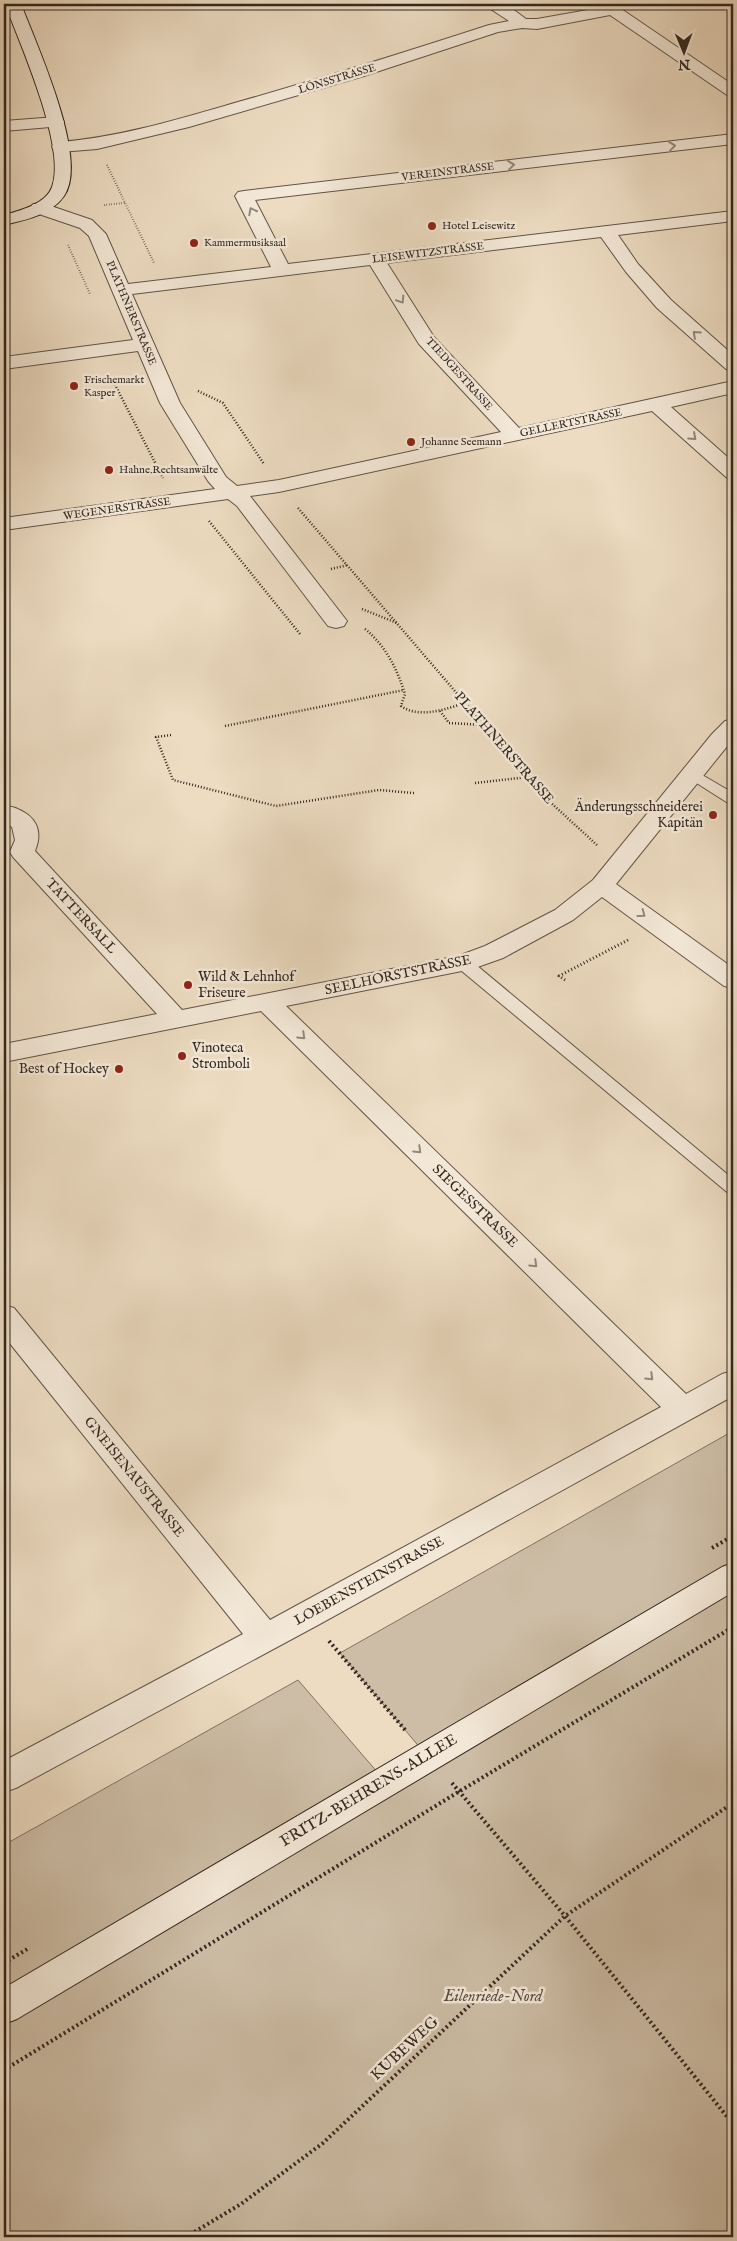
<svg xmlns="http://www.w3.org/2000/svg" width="737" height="2241" font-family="'IM FELL English',serif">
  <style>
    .green { fill: #cdbda6; stroke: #807263 }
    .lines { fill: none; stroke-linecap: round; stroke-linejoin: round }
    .lane-casing { stroke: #625448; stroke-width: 2 }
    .street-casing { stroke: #625448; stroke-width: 2 }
    .secondary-casing { stroke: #332720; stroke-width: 2 }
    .path-far3 { stroke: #332720; stroke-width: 2; stroke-dasharray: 0.5 2; stroke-linecap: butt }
    .path-far2 { stroke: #332720; stroke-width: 2.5; stroke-dasharray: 1 2; stroke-linecap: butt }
    .path-far1 { stroke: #332720; stroke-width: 3; stroke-dasharray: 1 2.5; stroke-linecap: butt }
    .path { stroke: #332720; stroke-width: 4; stroke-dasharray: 2 3; stroke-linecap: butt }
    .lane { fill: #f3e8d7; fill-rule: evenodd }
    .street { fill: #f3e8d7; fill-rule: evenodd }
    .secondary { fill: #f3e8d7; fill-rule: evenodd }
    .oneway { stroke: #93887c }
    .poi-dot { fill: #8f2418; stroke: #f3e8d7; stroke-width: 2 }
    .labels { text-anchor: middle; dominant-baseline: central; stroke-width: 5; stroke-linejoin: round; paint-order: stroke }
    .far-street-label { font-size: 11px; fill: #332720; stroke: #f3e8d7 }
    .far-poi-label { font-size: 11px; fill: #332720; stroke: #f3e8d7; text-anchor: start }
    .street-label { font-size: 14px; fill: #332720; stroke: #f3e8d7 }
    .poi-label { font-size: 14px; fill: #332720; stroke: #f3e8d7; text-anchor: end }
    .near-street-label { font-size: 16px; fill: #332720; stroke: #f3e8d7 }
    .near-park-label { font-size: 16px; font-style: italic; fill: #5a4c42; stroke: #f3e8d7 }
  </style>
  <rect width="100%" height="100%" fill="#eddcc2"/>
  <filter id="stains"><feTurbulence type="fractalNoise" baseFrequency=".004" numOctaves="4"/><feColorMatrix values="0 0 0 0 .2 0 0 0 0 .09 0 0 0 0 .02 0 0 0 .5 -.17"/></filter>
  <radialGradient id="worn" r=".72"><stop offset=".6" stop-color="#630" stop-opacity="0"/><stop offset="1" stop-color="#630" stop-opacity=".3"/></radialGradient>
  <path class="green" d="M 733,1431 L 733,2237 L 4,2237 L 4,1845 L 298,1680 L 385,1781 L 427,1756 L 340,1653 Z"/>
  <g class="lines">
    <g class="lane-casing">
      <g id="lane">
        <path d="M 692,769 L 733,793 L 733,805 L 728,803 L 687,777 L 684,774 L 687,771 Z"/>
        <path d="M 463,958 L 469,959 L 733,1179 L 733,1194 L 727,1192 L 457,967 L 455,963 L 457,959 Z"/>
      </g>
    </g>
    <g class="street-casing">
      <g id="street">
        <path d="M 483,4 L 506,4 L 526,19 L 537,19 L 599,8 L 596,4 L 614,4 L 733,85 L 733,97 L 727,95 L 610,15 L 537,29 L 522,28 L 498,32 L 364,76 L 189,127 L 97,149 L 60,152 L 54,151 L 52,147 L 54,143 L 60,142 C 121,137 179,119 238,102 C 323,78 406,52 489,25 L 509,21 Z"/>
        <path d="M 56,117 L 62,118 L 64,122 L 62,126 L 4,131 L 4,121 Z"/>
        <path d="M 733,134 L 733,144 L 255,200 L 288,264 L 733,211 L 733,221 L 618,235 L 638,264 L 671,300 L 733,355 L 733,371 L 726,369 L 657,308 L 626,272 L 601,237 L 387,263 L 434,337 L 519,428 L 733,381 L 733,393 L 671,407 L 733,462 L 733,479 L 726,477 L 652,411 L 279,492 L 250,496 L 347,621 L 344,626 L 336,628 L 328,626 L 237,506 L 228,499 L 4,530 L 4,518 L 215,489 L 208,481 L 160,403 L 138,351 L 4,369 L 4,357 L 133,340 L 89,236 L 80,228 L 33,212 L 30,208 L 33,204 L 45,204 L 92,220 L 106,234 L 128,284 L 271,267 L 235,196 L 238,192 L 244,191 ZM 370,265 L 419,344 L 501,432 L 279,480 L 237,486 L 226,477 L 180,403 L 132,294 Z"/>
        <path d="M 733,719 L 733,739 L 616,884 L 733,968 L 733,988 L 724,986 L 602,897 L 573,920 L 503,958 L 472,969 L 286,1006 L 686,1394 L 722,1374 L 733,1371 L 733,1396 L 318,1625 L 16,1788 L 4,1792 L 4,1761 L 243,1634 L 4,1336 L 4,1305 L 14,1308 L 270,1620 L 661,1407 L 261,1011 L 4,1062 L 4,1044 L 157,1014 L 13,857 L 10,852 L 15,840 L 12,827 L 4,822 L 4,805 C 29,810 46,824 35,851 L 182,1010 L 458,956 L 485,946 L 555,910 L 593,880 L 712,734 L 725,721 Z"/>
      </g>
    </g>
    <g class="secondary-casing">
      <g id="secondary">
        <path d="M 5,4 L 21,4 C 36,44 90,160 64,196 C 51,215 25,220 4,225 L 4,215 C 19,211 46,204 52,187 C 67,148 20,44 5,4 Z"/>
        <path d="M 733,1563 L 733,1592 L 17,2019 L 4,2024 L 4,1988 L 722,1567 Z"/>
      </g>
    </g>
    <g class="path-far3">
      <path d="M 107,165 L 154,263"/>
      <path d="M 104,205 L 125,203"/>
      <path d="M 68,245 L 90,294"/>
      <path d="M 110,375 L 113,380"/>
    </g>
    <g class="path-far2">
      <path d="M 112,379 L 163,478"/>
      <path d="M 198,391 L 223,403 L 264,464"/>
      <path d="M 298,508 L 550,802 L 597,845"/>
      <path d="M 209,521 L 300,634"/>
      <path d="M 331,569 L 348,565"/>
      <path d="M 362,609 L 397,623"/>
      <path d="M 365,629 C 386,646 397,669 405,694 L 401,706 C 419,719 446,709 465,703"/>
      <path d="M 440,711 L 449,723 L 484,725"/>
      <path d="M 225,726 L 404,690"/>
      <path d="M 171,735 L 156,737 L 173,780 L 276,806 L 379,790 L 414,793"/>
      <path d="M 475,783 L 528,777"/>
    </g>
    <path class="path-far1" d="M 565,980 L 559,976 L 628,940"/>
    <g class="path">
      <path d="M 712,1548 L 733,1536"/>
      <path d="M 329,1641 L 406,1731"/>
      <path d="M 452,1783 L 565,1916 L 733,2124"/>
      <path d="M 4,1963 L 29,1948"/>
      <path d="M 4,2070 L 460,1791 L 733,1627"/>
      <path d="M 186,2237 L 241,2204 L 323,2143 L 565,1916 L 733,1803"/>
    </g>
    <use href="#lane" class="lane"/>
    <use href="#street" class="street"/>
    <use href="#secondary" class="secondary"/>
  </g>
  <defs><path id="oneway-chevron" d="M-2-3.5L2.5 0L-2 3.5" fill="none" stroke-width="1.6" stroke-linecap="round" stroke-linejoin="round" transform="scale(1.25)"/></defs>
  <g class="oneway">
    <use href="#oneway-chevron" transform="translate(672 146) rotate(-7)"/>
    <use href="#oneway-chevron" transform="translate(511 165) rotate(-7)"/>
    <use href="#oneway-chevron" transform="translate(252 211) rotate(-117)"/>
    <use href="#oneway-chevron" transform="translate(401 300) rotate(57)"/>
    <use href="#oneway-chevron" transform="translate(696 334) rotate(-138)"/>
    <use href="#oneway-chevron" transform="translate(693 437) rotate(42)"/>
    <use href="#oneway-chevron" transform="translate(642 914) rotate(36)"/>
    <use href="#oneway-chevron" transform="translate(302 1036) rotate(44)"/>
    <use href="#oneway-chevron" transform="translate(418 1150) rotate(44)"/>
    <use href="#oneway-chevron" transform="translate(534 1264) rotate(44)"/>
    <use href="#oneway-chevron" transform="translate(650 1377) rotate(44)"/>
  </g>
  <g class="poi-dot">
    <circle cx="432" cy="226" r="5"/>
    <circle cx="194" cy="243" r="5"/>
    <circle cx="74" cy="386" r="5"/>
    <circle cx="411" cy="442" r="5"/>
    <circle cx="109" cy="470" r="5"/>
    <circle cx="713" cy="815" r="5"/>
    <circle cx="188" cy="985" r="5"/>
    <circle cx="182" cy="1056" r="5"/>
    <circle cx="119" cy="1069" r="5"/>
  </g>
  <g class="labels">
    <g class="far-street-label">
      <text transform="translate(337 79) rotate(-17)">LÖNSSTRASSE</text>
      <text transform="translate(448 172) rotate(-7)">VEREINSTRASSE</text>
      <text transform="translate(428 253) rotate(-7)">LEISEWITZSTRASSE</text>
      <text transform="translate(131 313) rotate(67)">PLATHNERSTRASSE</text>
      <text transform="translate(459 374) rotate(48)">TIEDGESTRASSE</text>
      <text transform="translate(571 423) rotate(-12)">GELLERTSTRASSE</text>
      <text transform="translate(117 509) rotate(-8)">WEGENERSTRASSE</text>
    </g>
    <g class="far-poi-label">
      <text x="442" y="226">Hotel Leisewitz</text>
      <text x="204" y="243">Kammermusiksaal</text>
      <text x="84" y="380">Frischemarkt<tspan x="84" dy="13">Kasper</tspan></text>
      <text x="421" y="442">Johanne Seemann</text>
      <text x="119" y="470">Hahne.Rechtsanwälte</text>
    </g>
    <g class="street-label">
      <text transform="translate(504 748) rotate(49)">PLATHNERSTRASSE</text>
      <text transform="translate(81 916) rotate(47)">TATTERSALL</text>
      <text transform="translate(398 975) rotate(-12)">SEELHORSTSTRASSE</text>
      <text transform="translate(475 1206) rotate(44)">SIEGESSTRASSE</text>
      <text transform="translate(134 1477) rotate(51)">GNEISENAUSTRASSE</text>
      <text transform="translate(369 1581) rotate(-29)">LOEBENSTEINSTRASSE</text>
    </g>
    <g class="poi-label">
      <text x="703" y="807">Änderungsschneiderei<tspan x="703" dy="16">Kapitän</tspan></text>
      <text x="198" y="977" text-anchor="start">Wild &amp; Lehnhof<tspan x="198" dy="16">Friseure</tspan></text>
      <text x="192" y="1048" text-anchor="start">Vinoteca<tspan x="192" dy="16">Stromboli</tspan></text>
      <text x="109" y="1069">Best of Hockey</text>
    </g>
    <g class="near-street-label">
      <text transform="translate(369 1791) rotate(-31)">FRITZ-BEHRENS-ALLEE</text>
      <text transform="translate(405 2049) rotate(-43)">KUBEWEG</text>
    </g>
    <g class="near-park-label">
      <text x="493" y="1997">Eilenriede-Nord</text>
    </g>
  </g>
  <rect width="737" height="2241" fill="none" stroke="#eddcc2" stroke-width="20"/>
  <rect x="5" y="5" width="727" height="2231" fill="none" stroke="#332720" stroke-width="2.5"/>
  <rect x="10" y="10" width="717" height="2221" fill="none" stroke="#332720"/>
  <g transform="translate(684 52) rotate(179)" stroke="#f3e8d7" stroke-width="4" paint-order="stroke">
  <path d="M0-4L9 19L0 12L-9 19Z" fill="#332720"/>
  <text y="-8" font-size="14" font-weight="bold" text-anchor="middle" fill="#332720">N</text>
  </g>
  <rect width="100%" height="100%" filter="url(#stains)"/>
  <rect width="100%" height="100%" fill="url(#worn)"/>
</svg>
